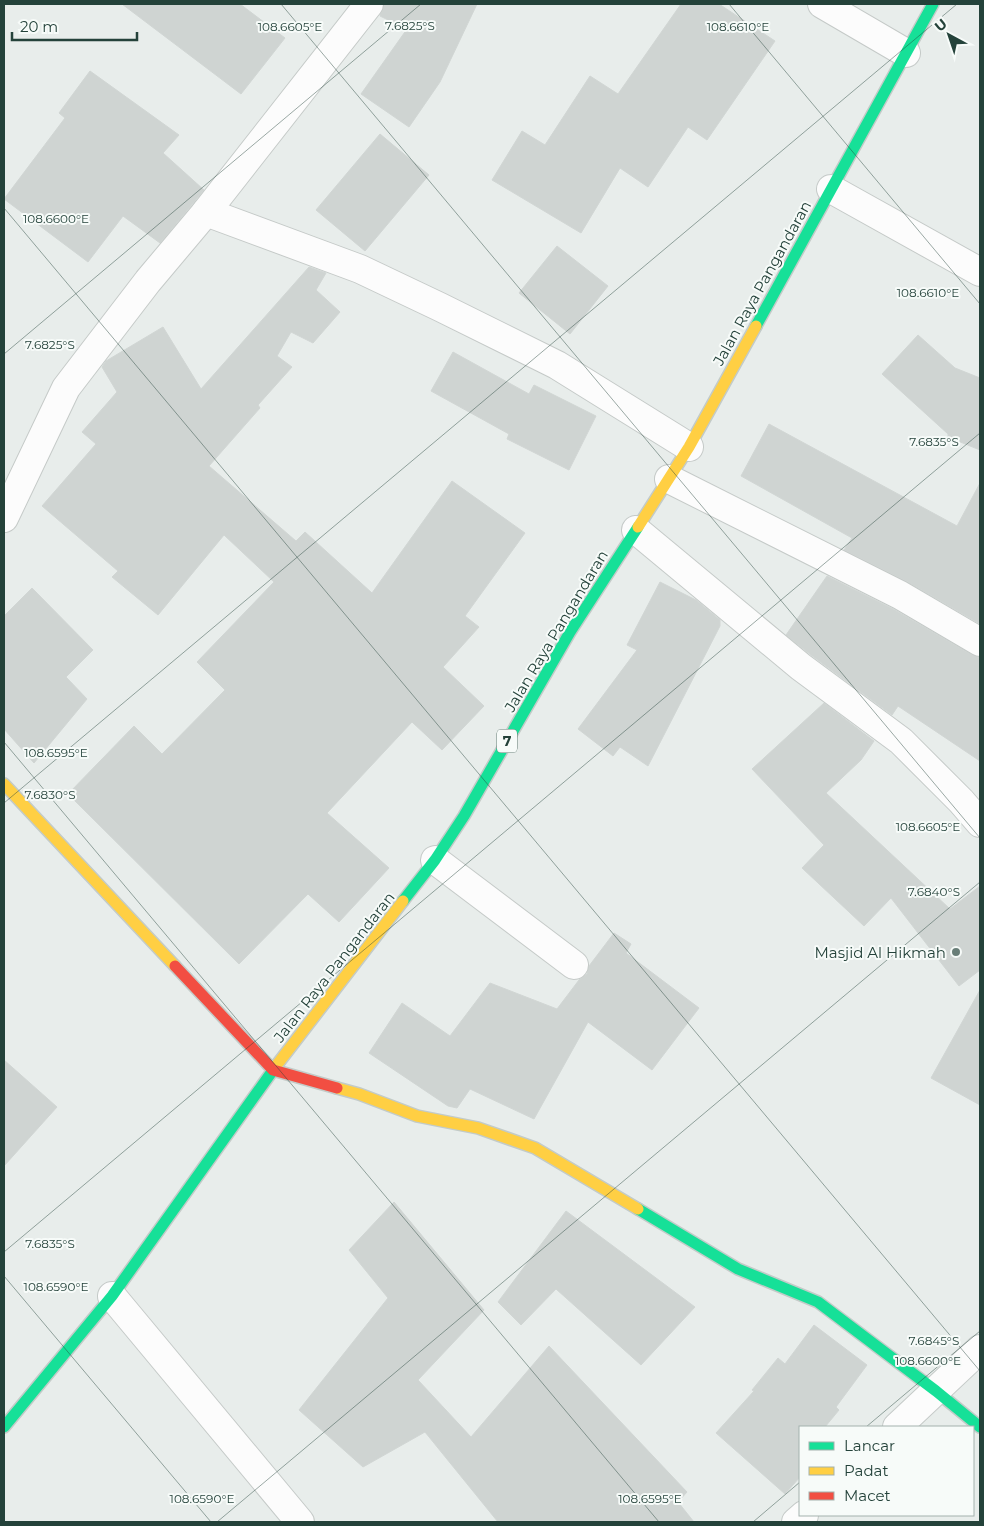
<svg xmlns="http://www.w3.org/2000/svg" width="984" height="1526" font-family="Montserrat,sans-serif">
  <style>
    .building { fill: #cfd4d2; stroke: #d1d6d4 }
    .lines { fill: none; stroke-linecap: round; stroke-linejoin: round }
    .street-casing { stroke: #c5cac8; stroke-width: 30 }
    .fast-casing { stroke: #c3cbc8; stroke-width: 14 }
    .slow-casing { stroke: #c3cbc8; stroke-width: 14 }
    .jam-casing { stroke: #c3cbc8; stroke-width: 14 }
    .street { stroke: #fcfcfc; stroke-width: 28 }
    .fast { stroke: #16e098; stroke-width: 11 }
    .slow { stroke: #ffcf43; stroke-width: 11 }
    .jam { stroke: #f24e42; stroke-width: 11 }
    .ticks { fill: none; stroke: #24423a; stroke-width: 1; stroke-opacity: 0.45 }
    .poi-dot { fill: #697e78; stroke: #f7fbf9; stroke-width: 2 }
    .labels { text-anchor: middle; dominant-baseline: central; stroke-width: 4; stroke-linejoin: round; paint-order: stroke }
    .shield { fill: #f7fbf9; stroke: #637a73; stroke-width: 1 }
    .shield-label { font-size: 14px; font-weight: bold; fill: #24423a }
    .street-label { font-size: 15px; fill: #24423a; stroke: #f7fbf9 }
    .poi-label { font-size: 15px; fill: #24423a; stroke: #f7fbf9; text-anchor: end }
    .ticks-label { font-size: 12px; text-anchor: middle; fill: #24423a; stroke: #f7fbf9; stroke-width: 4; stroke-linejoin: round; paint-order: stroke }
  </style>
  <rect width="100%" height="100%" fill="#e8edeb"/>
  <g class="building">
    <path d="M 122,4 L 240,4 L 285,38 L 241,94 Z"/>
    <path d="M 384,4 L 477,4 L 440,82 L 409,127 L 361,94 L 407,29 L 380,16 Z"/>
    <path d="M 681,4 L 719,4 L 775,41 L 707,140 L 688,127 L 648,187 L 620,168 L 581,233 L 492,180 L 522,131 L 545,145 L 590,76 L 618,94 Z"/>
    <path d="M 90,71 L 179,135 L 163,153 L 204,190 L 160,243 L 123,216 L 88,262 L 4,199 L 65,118 L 59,113 Z"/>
    <path d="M 380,134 L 429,175 L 365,251 L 316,210 Z"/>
    <path d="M 557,246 L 608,286 L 570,334 L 519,293 Z"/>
    <path d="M 309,267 L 326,273 L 316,290 L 340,312 L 313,343 L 291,332 L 277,356 L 292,367 L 258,405 L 260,408 L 209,466 L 296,541 L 305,532 L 372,593 L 452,481 L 525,533 L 465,616 L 479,627 L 443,667 L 484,706 L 442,750 L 412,722 L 327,813 L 389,868 L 339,922 L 308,894 L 239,964 L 68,794 L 134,726 L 162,754 L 225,690 L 197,662 L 274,582 L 224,535 L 158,615 L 112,577 L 118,571 L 42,506 L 96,444 L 82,432 L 117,392 L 102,367 L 106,361 L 163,327 L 201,389 Z"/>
    <path d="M 918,335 L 955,368 L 980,378 L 980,450 L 948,437 L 948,434 L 882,374 Z"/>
    <path d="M 453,352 L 529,394 L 534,385 L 596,416 L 569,470 L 507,439 L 509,434 L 431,391 Z"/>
    <path d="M 769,424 L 957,526 L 980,483 L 980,624 L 908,582 L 844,550 L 852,538 L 741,476 Z"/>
    <path d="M 827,576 L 893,609 L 972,655 L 980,658 L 980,761 L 898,706 L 892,715 L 811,655 L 786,635 Z"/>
    <path d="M 660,582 L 696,600 L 720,620 L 720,626 L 648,766 L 620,747 L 613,756 L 578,729 L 637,650 L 627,645 Z"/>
    <path d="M 32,588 L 93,650 L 66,677 L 87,699 L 34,763 L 4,729 L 4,616 Z"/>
    <path d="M 824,703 L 874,741 L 861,760 L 826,793 L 950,909 L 980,886 L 980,970 L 959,986 L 891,898 L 864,926 L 802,868 L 824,845 L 752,769 Z"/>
    <path d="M 614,933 L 631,944 L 626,953 L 699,1008 L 652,1070 L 588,1022 L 534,1119 L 470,1089 L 457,1108 L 448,1106 L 369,1053 L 402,1003 L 450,1036 L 490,983 L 557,1009 L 579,980 L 587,974 L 589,966 Z"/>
    <path d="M 980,990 L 980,1105 L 931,1078 Z"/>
    <path d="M 4,1060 L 57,1107 L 4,1166 Z"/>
    <path d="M 394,1202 L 484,1310 L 418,1380 L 471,1437 L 549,1346 L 687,1492 L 678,1502 L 694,1522 L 498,1522 L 425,1432 L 363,1467 L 299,1410 L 388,1298 L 349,1250 Z"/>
    <path d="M 566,1211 L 695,1307 L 641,1365 L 556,1289 L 521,1325 L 498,1302 Z"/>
    <path d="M 814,1325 L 867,1365 L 836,1407 L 839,1410 L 825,1427 L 800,1427 L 800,1477 L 785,1494 L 716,1433 L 754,1391 L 752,1390 L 778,1358 L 785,1364 Z"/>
  </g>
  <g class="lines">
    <g class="street-casing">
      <g id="street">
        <path d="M 822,4 L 906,53"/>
        <path d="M 831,189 L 980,272"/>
        <path d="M 206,212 L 360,269 L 440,307 L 557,365 L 689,447"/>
        <path d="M 669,479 L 900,595 L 980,642"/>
        <path d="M 4,518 L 66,388 L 148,281 L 206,212 L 369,4"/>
        <path d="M 636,530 L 801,667 L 901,741 L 961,801 L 980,823"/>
        <path d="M 435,860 L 574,965"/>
        <path d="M 112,1296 L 300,1522"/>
        <path d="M 897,1427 L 980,1349"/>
        <path d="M 796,1522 L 804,1515"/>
      </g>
    </g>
    <g class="fast-casing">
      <g id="fast">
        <path d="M 756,326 L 933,4"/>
        <path d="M 403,901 L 435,860 L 464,816 L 570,632 L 638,527"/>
        <path d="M 638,1209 L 738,1269 L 818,1302 L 936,1391 L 980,1427"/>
        <path d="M 4,1427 L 112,1296 L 276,1066"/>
      </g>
    </g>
    <g class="slow-casing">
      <g id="slow">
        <path d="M 638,527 L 689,447 L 756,326"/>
        <path d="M 4,784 L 175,966"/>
        <path d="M 276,1066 L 403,901"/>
        <path d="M 337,1088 L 359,1094 L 417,1116 L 478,1128 L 535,1148 L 638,1209"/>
      </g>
    </g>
    <g class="jam-casing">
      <path id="jam" d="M 175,966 L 273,1070 L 337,1088"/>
    </g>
    <use href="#street" class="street"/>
    <use href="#fast" class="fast"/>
    <use href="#slow" class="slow"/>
    <use href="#jam" class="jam"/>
  </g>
  <path class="ticks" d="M 281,4 L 980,838M 729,4 L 980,304M 4,208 L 980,1371M 4,354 L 421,4M 4,742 L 659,1522M 4,803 L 957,4M 4,1252 L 980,433M 4,1276 L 211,1522M 866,1427 L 980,1331M 217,1522 L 980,882M 753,1522 L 800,1482"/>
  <circle class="poi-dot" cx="956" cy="952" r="5"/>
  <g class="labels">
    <rect class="shield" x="497" y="729.5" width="20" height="23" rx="4"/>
    <g class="shield-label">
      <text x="507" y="741">7</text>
    </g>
    <g class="street-label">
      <text transform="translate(762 283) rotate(-61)">Jalan Raya Pangandaran</text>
      <text transform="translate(556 631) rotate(-59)">Jalan Raya Pangandaran</text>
      <text transform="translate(334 967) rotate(-52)">Jalan Raya Pangandaran</text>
    </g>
    <g class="poi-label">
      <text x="946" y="952">Masjid Al Hikmah</text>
    </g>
  </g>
  <g class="ticks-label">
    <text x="410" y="30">7.6825°S</text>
    <text x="290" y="31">108.6605°E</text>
    <text x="738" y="31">108.6610°E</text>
    <text x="56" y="223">108.6600°E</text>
    <text x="928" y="297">108.6610°E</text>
    <text x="50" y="349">7.6825°S</text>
    <text x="934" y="446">7.6835°S</text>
    <text x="56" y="757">108.6595°E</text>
    <text x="50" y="799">7.6830°S</text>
    <text x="928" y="831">108.6605°E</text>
    <text x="934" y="896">7.6840°S</text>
    <text x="50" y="1248">7.6835°S</text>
    <text x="56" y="1291">108.6590°E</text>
    <text x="934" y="1345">7.6845°S</text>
    <text x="928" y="1365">108.6600°E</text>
    <text x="202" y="1503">108.6590°E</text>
    <text x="650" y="1503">108.6595°E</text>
  </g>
  <rect width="984" height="1526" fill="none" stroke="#24423a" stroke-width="10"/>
  <rect x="799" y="1426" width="175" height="90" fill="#f7fbf9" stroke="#a3b1ad"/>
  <rect x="809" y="1442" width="25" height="8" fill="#16e098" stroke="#a3b1ad"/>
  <text x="844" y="1451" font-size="15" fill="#24423a">Lancar</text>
  <rect x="809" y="1467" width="25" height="8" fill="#ffcf43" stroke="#a3b1ad"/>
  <text x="844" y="1476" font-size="15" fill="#24423a">Padat</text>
  <rect x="809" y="1492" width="25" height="8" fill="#f24e42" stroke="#a3b1ad"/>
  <text x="844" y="1501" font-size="15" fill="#24423a">Macet</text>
  <g transform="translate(949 35) rotate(320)" stroke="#f7fbf9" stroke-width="4" paint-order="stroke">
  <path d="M0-4L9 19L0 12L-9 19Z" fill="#24423a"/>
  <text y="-8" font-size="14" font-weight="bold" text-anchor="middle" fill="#24423a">U</text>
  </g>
  <path d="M12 32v8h125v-8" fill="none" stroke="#24423a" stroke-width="2.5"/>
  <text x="20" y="32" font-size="15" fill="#24423a" stroke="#f7fbf9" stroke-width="4" paint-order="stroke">20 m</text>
</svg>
